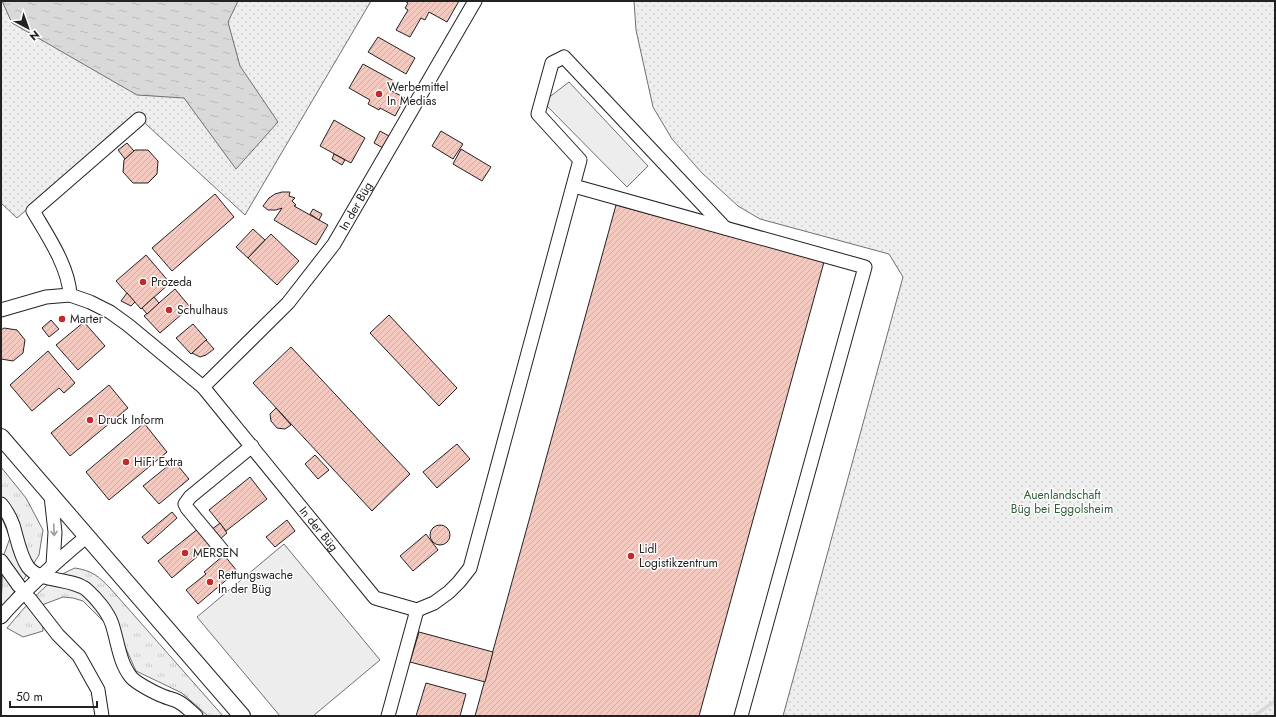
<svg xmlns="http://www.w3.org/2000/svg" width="1276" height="717" font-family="Jost,sans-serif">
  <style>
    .grass { fill: url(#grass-tufts); stroke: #6f6f6f }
    .park { fill: url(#park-dots); stroke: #6f6f6f }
    .parking { fill: #ededed; stroke: #6f6f6f }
    .water { fill: url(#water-ripples); stroke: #6f6f6f }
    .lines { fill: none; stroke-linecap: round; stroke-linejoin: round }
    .stream { stroke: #d9d9d9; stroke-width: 3.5 }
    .building { fill: url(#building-hatch); stroke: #222 }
    .minor-casing { stroke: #222; stroke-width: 15 }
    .major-casing { stroke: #222; stroke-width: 18 }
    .minor { stroke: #fff; stroke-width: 13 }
    .major { stroke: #fff; stroke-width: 16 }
    .oneway { stroke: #9c9c9c }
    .poi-dot { fill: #c62828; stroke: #fff; stroke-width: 1.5 }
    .labels { text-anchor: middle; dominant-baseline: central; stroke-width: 3; stroke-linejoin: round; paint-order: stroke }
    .poi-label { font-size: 12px; fill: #222; stroke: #fff; text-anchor: start }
    .street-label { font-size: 12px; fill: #222; stroke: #fff }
    .park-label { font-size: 12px; fill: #2f5e38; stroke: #fff }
  </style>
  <defs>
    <pattern id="grass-tufts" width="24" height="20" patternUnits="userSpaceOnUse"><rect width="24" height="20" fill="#eee"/><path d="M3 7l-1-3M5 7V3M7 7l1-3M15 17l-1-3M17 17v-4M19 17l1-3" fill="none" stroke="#ccc"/></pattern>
    <pattern id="park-dots" width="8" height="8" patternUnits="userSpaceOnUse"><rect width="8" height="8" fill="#eee"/><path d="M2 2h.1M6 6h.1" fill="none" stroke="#ccc" stroke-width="1.8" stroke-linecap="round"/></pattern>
    <pattern id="water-ripples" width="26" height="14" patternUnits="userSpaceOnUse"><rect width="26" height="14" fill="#d9d9d9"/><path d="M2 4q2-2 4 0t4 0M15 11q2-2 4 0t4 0" fill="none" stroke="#bababa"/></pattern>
    <pattern id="building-hatch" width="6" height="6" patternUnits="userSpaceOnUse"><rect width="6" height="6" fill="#f3c9c0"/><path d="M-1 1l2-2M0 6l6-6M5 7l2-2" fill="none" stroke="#d0aca5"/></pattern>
  </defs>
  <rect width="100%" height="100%" fill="#fff"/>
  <g class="grass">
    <path d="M 1,467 L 26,498 L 43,530 L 39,555 L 24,579 L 1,609 L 3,557 L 10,538 L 1,516 Z"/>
    <path d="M 75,568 C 93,571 98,576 110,588 L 223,716 L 208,716 L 182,693 L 136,671 L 118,631 L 106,624 L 83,601 L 73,598 L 63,597 L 42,605 L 43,631 L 23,637 L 7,628 C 26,606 47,579 75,568 Z"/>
  </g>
  <g class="park">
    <path d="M 1,1 L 371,1 L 245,215 L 136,115 L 17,218 L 1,203 Z"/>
    <path d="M 634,1 L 1275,1 L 1275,716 L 783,716 L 903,277 L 889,254 L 760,219 L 738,206 L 702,173 L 672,139 L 653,107 L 636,30 Z"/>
  </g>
  <g class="parking">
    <path d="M 569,82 L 648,166 L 627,187 L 543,102 Z"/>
    <path d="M 284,544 L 380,660 L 313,716 L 280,716 L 197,617 Z"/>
  </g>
  <path class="water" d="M 2,1 L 238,1 L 228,22 L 240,66 L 278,122 L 236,169 L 184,98 L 137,95 L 12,23 Z"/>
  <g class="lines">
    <path class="stream" d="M 1254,716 L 1275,701"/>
  </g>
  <g class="building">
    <path d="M 405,1 L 459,1 L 447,22 L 429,12 L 425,20 L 421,18 L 410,37 L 396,30 L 408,10 L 405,8 L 408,3 Z"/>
    <path d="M 378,37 L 415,58 L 406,74 L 368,52 Z"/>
    <path d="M 363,64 L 394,81 L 390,90 L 405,98 L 395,116 L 380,108 L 379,110 L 368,104 L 370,100 L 349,88 Z"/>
    <path d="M 334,120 L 365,138 L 351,163 L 320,146 Z"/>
    <path d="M 380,131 L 389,136 L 383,148 L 374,143 Z"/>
    <path d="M 441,131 L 463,144 L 453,159 L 432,146 Z"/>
    <path d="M 127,143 L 134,151 L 125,159 L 118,150 Z"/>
    <path d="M 461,149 L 491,167 L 482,181 L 453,164 Z"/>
    <path d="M 135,150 L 148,150 L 158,161 L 157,174 L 148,183 L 133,183 L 123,172 L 124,160 Z"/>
    <path d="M 334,154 L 345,160 L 342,165 L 332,159 Z"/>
    <path d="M 282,192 L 290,192 L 289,196 L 295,198 L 292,201 L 296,205 L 294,206 L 328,225 L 316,245 L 274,220 L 282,208 L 276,210 L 268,210 L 263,206 L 269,198 L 275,194 Z"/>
    <path d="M 215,194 L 234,217 L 172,271 L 152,248 Z"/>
    <path d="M 616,205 L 824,262 L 699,716 L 475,716 Z"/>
    <path d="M 313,209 L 322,214 L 319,220 L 310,214 Z"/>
    <path d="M 253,229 L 265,240 L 248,258 L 236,247 Z"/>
    <path d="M 271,234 L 299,261 L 277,285 L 248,258 Z"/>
    <path d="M 146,255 L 170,283 L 141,309 L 116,281 Z"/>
    <path d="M 175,289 L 190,307 L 160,333 L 144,316 Z"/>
    <path d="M 127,293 L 135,302 L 131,306 L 121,301 Z"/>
    <path d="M 154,297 L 159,303 L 147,314 L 142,308 Z"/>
    <path d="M 389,315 L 457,388 L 439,406 L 370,333 Z"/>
    <path d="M 51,320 L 59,329 L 49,337 L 42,328 Z"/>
    <path d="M 84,322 L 105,346 L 78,370 L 56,345 Z"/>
    <path d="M 193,324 L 207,340 L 191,354 L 176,338 Z"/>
    <path d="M 4,328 L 17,330 L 25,340 L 23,353 L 13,361 L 1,359 L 1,330 Z"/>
    <path d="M 206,340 L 214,349 L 206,355 L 200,357 L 192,353 Z"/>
    <path d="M 291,347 L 410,474 L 372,511 L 253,383 Z"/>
    <path d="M 48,351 L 75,383 L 64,393 L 59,388 L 32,411 L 10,385 Z"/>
    <path d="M 109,385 L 128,408 L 70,456 L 51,433 Z"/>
    <path d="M 276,408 L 291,425 L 285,429 L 277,428 L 271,421 L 270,414 Z"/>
    <path d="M 144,423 L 167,452 L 109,500 L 86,472 Z"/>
    <path d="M 457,444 L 470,459 L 437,488 L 423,472 Z"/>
    <path d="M 315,455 L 329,470 L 318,479 L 305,464 Z"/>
    <path d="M 174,461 L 189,479 L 159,504 L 143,486 Z"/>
    <path d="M 250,477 L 267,499 L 226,531 L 209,510 Z"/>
    <path d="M 172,512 L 177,518 L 148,544 L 142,537 Z"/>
    <path d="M 287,520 L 295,531 L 275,547 L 266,537 Z"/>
    <path d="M 220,523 L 227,533 L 219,540 L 211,530 Z"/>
    <circle cx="440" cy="535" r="10"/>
    <path d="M 199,528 L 212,544 L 172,578 L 158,561 Z"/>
    <path d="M 426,534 L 438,550 L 413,571 L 400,556 Z"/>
    <path d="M 224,555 L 237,571 L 198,604 L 186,590 L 206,574 L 204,572 Z"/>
    <path d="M 419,632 L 493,652 L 485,682 L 410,662 Z"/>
    <path d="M 426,683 L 466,694 L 460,716 L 416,716 Z"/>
  </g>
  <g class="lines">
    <g class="minor-casing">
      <g id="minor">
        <path d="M 574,186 L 865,267 L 741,716"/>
        <path d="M 70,295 C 69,267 47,235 33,211 L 139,119"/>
        <path id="s1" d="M 1,310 L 46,297 L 70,295 L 90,302 L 110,312 L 128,325 L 203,387 L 375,598 L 417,610 L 434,603 L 449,592 L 459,582 L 470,568 L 580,160 L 538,114 L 552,63 L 564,57 L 725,228"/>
        <path id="s2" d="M 203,387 L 288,303 L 334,244 L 475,1"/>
        <path d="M 51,496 L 55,532 L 53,565"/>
        <path d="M 1,504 C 6,510 10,517 13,525 C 17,538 20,556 28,567 C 40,583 71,577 87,590 C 96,598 108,612 112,624 C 118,642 119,662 131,677 C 136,683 155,693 163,696 C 167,698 173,699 177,701 C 184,704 190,711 196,716"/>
        <path d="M 222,550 L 187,508 L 185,504 L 190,497 L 252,446"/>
        <path d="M 1,561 L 19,586"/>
        <path d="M 30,599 L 58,635 L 79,656 L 98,690 L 102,716"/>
        <path d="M 1,617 C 27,587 56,562 86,537"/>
        <path d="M 388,716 L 417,610"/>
      </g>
    </g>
    <g class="major-casing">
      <path id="major" d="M 1,437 L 242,716"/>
    </g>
    <use href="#minor" class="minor"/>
    <use href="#major" class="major"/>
  </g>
  <defs><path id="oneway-shaft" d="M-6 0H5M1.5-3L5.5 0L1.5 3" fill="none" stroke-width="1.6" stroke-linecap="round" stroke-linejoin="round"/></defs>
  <use class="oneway" href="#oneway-shaft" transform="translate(54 530) rotate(88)"/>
  <g class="poi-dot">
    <circle cx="379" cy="94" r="4"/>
    <circle cx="143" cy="282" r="4"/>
    <circle cx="169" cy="310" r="4"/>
    <circle cx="62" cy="319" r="4"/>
    <circle cx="90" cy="420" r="4"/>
    <circle cx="126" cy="462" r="4"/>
    <circle cx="185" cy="553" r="4"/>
    <circle cx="631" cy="556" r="4"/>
    <circle cx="210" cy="582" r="4"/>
  </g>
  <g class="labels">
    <g class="poi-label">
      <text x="387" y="87">Werbemittel<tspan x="387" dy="14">In Medias</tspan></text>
      <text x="151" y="282">Prozeda</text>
      <text x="177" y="310">Schulhaus</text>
      <text x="70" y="319">Marter</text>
      <text x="98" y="420">Druck Inform</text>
      <text x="134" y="462">HiFi Extra</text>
      <text x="639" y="549">Lidl<tspan x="639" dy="14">Logistikzentrum</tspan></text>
      <text x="193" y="553">MERSEN</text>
      <text x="218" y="575">Rettungswache<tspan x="218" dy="14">In der Büg</tspan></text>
    </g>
    <g class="street-label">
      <text stroke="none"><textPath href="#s2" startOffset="238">In der Büg</textPath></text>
      <text stroke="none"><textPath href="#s1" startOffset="417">In der Büg</textPath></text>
    </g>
    <g class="park-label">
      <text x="1062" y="495">Auenlandschaft<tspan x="1062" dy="14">Büg bei Eggolsheim</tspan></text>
    </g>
  </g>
  <rect width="1276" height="717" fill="none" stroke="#222222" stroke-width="4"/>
  <g transform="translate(28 28) rotate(139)" stroke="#ffffff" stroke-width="3" paint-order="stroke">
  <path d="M0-3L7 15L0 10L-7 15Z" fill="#222222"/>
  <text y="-6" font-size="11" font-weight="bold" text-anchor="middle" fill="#222222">N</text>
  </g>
  <path d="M10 701v6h87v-6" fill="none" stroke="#222222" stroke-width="2"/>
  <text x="16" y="701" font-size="12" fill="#222222" stroke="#ffffff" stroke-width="3" paint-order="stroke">50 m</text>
</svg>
